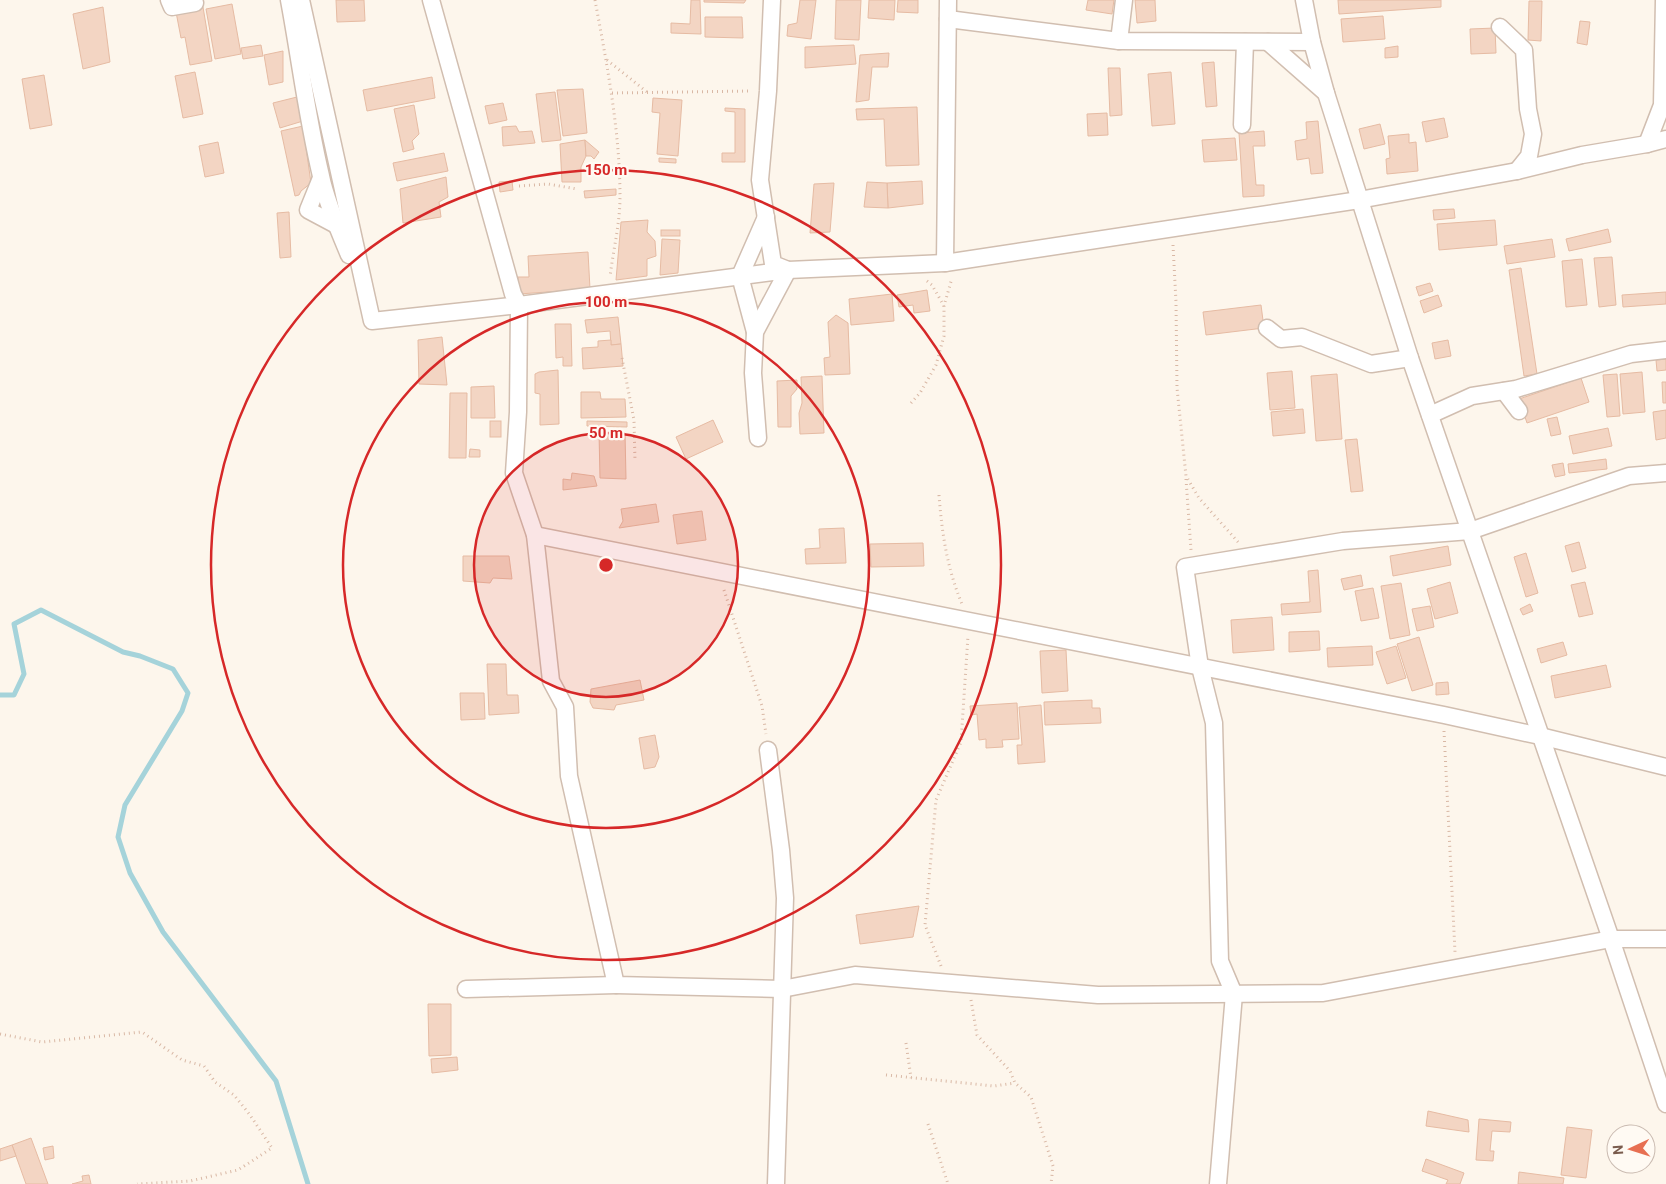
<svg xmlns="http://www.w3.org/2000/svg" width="1666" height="1184" font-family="Roboto,sans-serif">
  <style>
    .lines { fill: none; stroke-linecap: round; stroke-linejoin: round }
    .stream { stroke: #a5d3da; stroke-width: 5 }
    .building { fill: #f3d5c3; stroke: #e6bba3 }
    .minor-casing { stroke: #d1beb0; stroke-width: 19 }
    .path { stroke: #d9b8a5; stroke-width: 3; stroke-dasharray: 1 4; stroke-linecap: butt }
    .minor { stroke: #fff; stroke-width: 16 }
    .ring { fill: none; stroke: #d62828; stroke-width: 2.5 }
    .centre { fill: #d62828; stroke: #fffaf3; stroke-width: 2.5 }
    .ring-label { font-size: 15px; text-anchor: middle; font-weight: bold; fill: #d62828; stroke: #fffaf3; stroke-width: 4.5; stroke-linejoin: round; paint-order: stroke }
  </style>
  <rect width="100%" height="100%" fill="#fdf6ec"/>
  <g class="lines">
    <path class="stream" d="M 0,695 L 14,695 L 24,674 L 14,624 L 41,610 L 123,652 L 140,656 L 173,669 L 188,693 L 182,711 L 125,805 L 118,837 L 130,873 L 163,932 L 276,1081 L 308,1184"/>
  </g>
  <g class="building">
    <path d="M 336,0 L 364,0 L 365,21 L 337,22 Z"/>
    <path d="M 691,0 L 700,0 L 701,34 L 671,33 L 671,23 L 690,24 Z"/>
    <path d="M 704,0 L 746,0 L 744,3 L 704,2 Z"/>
    <path d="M 800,0 L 816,0 L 811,39 L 787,36 L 788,25 L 797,23 Z"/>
    <path d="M 836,0 L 861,0 L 859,40 L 835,39 Z"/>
    <path d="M 869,0 L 895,0 L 894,20 L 868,18 Z"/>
    <path d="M 898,0 L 918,0 L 918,13 L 897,12 Z"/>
    <path d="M 1088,0 L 1114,0 L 1112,14 L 1086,10 Z"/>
    <path d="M 1135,0 L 1155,0 L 1156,21 L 1137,23 Z"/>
    <path d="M 1338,0 L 1441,0 L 1441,7 L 1339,14 Z"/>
    <path d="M 1529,1 L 1542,1 L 1541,41 L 1528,40 Z"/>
    <path d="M 232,4 L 241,54 L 215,59 L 206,9 Z"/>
    <path d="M 103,7 L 110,62 L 83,69 L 73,14 Z"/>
    <path d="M 203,7 L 212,61 L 190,65 L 185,37 L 181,38 L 176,12 Z"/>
    <path d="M 1383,16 L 1385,39 L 1343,42 L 1341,19 Z"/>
    <path d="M 705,17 L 742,17 L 743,38 L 705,37 Z"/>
    <path d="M 1580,21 L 1590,22 L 1587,45 L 1577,43 Z"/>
    <path d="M 1495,28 L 1496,53 L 1471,54 L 1470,29 Z"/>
    <path d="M 261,45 L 263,56 L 243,59 L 241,48 Z"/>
    <path d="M 854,45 L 856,64 L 805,68 L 805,47 Z"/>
    <path d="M 1398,46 L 1398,57 L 1385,58 L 1385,48 Z"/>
    <path d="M 283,51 L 283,82 L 269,85 L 264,55 Z"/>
    <path d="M 889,53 L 888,67 L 872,67 L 869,100 L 856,102 L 860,55 Z"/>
    <path d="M 1214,62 L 1217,106 L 1206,107 L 1202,63 Z"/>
    <path d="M 1108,68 L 1120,68 L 1122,115 L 1110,116 Z"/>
    <path d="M 195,72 L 203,114 L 183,118 L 175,76 Z"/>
    <path d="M 1171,72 L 1175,124 L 1152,126 L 1148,74 Z"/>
    <path d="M 44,75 L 52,125 L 30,129 L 22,79 Z"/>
    <path d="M 432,77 L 435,98 L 367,111 L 363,90 Z"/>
    <path d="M 583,89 L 587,133 L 563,136 L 557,90 Z"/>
    <path d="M 555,92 L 561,140 L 542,142 L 536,94 Z"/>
    <path d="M 301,96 L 303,121 L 280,128 L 273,103 Z"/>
    <path d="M 653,98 L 682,100 L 678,156 L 657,154 L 660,113 L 652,112 Z"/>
    <path d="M 503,103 L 507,120 L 489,124 L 485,106 Z"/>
    <path d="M 414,105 L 419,134 L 412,141 L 414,149 L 403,152 L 394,109 Z"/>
    <path d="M 917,107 L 919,165 L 886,166 L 884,119 L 857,120 L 856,109 Z"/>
    <path d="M 725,108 L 745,109 L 745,162 L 722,162 L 722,153 L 735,153 L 735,112 L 725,111 Z"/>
    <path d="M 1107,113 L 1108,135 L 1088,136 L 1087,114 Z"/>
    <path d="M 1444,118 L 1448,137 L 1426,142 L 1422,122 Z"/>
    <path d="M 1318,121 L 1323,173 L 1311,174 L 1309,158 L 1297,160 L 1295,141 L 1307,139 L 1306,122 Z"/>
    <path d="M 1380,124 L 1385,144 L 1364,149 L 1359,129 Z"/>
    <path d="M 303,126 L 311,183 L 301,191 L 299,195 L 295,196 L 281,131 Z"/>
    <path d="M 516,126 L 519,132 L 532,131 L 535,143 L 503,146 L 502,127 Z"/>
    <path d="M 1264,131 L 1265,146 L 1253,146 L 1256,185 L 1264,185 L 1264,196 L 1243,197 L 1239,133 Z"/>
    <path d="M 1409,134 L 1409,143 L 1416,142 L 1418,171 L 1387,174 L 1386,159 L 1390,158 L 1388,136 Z"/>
    <path d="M 1235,138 L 1237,160 L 1204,162 L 1202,140 Z"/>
    <path d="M 585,140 L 586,156 L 581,167 L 581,182 L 562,182 L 560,144 Z"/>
    <path d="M 585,140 L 599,152 L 594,159 L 591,156 L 586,156 Z"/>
    <path d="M 218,142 L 224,173 L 205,177 L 199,146 Z"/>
    <path d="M 444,153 L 448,171 L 397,181 L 393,163 Z"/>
    <path d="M 659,158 L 676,159 L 676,163 L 659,162 Z"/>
    <path d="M 446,177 L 448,197 L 439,202 L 441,217 L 403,223 L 400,189 Z"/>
    <path d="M 512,181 L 513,190 L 500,192 L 499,182 Z"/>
    <path d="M 922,181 L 923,204 L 888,208 L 887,183 Z"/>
    <path d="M 867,182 L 887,183 L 888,208 L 864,207 Z"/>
    <path d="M 834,183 L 830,232 L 810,233 L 814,184 Z"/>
    <path d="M 616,189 L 616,195 L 585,198 L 584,191 Z"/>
    <path d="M 1454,209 L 1455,218 L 1434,220 L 1433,210 Z"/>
    <path d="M 289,212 L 291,257 L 280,258 L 277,213 Z"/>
    <path d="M 648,220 L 647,232 L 655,241 L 656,256 L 647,259 L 647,276 L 616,280 L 621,222 Z"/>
    <path d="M 1495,220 L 1497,245 L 1439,250 L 1437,224 Z"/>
    <path d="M 1608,229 L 1611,242 L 1569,251 L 1566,239 Z"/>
    <rect x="661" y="230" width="19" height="6"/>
    <path d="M 662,239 L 680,240 L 678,273 L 660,275 Z"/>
    <path d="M 1552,239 L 1555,257 L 1507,264 L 1504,246 Z"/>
    <path d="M 588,252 L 590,289 L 519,294 L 518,277 L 529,277 L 528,256 Z"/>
    <path d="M 1612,257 L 1616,305 L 1599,307 L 1594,258 Z"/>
    <path d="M 1582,259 L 1587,305 L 1566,307 L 1562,261 Z"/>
    <path d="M 1521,268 L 1537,374 L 1524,376 L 1509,270 Z"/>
    <path d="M 1430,283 L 1433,291 L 1419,296 L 1416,287 Z"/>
    <path d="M 927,290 L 930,311 L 914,313 L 913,305 L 899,307 L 897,295 Z"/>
    <path d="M 1666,292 L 1666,304 L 1623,307 L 1622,295 Z"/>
    <path d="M 892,294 L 894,321 L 851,325 L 849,299 Z"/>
    <path d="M 1438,295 L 1442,306 L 1424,313 L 1420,301 Z"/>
    <path d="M 1261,305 L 1264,328 L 1206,335 L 1203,312 Z"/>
    <path d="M 836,315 L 848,323 L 850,374 L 825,375 L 824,358 L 830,357 L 828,322 Z"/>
    <path d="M 618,317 L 621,344 L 611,345 L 610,331 L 587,333 L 585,320 Z"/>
    <path d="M 555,324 L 571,324 L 572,366 L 563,366 L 563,357 L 556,358 Z"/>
    <path d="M 442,337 L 447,385 L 419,384 L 418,340 Z"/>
    <path d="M 611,340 L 611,345 L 621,344 L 623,366 L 583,369 L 582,348 L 598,347 L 598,341 Z"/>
    <path d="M 1448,340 L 1451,356 L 1435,359 L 1432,343 Z"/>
    <path d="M 1666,359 L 1666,370 L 1657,371 L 1656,360 Z"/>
    <path d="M 558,370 L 559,424 L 540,425 L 540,394 L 535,393 L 535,374 L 539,372 Z"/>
    <path d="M 1292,371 L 1295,408 L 1270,410 L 1267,373 Z"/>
    <path d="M 1642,372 L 1645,412 L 1623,414 L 1620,374 Z"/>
    <path d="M 1337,374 L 1342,439 L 1316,441 L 1311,376 Z"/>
    <path d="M 1617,374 L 1620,416 L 1607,417 L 1603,375 Z"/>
    <path d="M 822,376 L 824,433 L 800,434 L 799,413 L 802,403 L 801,377 Z"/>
    <path d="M 1581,378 L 1589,402 L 1527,423 L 1519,399 Z"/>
    <path d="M 797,380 L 797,389 L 791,396 L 791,427 L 778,427 L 777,381 Z"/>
    <path d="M 1662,382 L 1666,382 L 1666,403 L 1663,403 Z"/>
    <path d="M 494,386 L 495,418 L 471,418 L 471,387 Z"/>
    <path d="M 581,392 L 600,392 L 601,399 L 625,399 L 626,417 L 581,418 Z"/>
    <path d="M 450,393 L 467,393 L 466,458 L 449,458 Z"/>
    <path d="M 1303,409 L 1305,433 L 1273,436 L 1271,412 Z"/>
    <path d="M 1666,410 L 1666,438 L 1656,440 L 1653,412 Z"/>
    <path d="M 1557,417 L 1561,434 L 1551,436 L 1547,419 Z"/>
    <path d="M 713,420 L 723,442 L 686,459 L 676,437 Z"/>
    <rect x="490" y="421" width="11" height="16"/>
    <path d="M 587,421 L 627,422 L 627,427 L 587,426 Z"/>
    <path d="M 1608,428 L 1612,446 L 1573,454 L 1569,436 Z"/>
    <path d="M 599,432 L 625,433 L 626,479 L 600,478 Z"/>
    <path d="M 1357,439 L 1363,491 L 1351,492 L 1345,440 Z"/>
    <path d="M 470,449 L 480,450 L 480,457 L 469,457 Z"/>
    <path d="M 1606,459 L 1607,469 L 1569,473 L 1568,464 Z"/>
    <path d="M 1563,463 L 1565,475 L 1555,477 L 1552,465 Z"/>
    <path d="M 572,473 L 594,476 L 597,486 L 563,490 L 563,479 L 571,480 Z"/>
    <path d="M 656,504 L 659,522 L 619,528 L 623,521 L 621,509 Z"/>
    <path d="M 702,511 L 706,540 L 677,544 L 673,515 Z"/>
    <path d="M 844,528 L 846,563 L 806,564 L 805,549 L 820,548 L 819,529 Z"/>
    <path d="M 1579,542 L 1586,568 L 1572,572 L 1565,546 Z"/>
    <path d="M 923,543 L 924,566 L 871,567 L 870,544 Z"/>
    <path d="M 1448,546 L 1451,565 L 1393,576 L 1390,556 Z"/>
    <path d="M 1526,553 L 1538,593 L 1526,597 L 1514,557 Z"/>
    <path d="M 463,556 L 509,556 L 512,579 L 493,578 L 490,583 L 463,581 Z"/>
    <path d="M 1318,570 L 1321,612 L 1282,615 L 1281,604 L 1310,602 L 1308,571 Z"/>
    <path d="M 1361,575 L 1363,586 L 1344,590 L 1341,579 Z"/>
    <path d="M 1450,582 L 1458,613 L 1435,619 L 1427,589 Z"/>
    <path d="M 1585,582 L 1593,614 L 1579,617 L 1571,585 Z"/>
    <path d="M 1401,583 L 1410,635 L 1390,639 L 1381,586 Z"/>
    <path d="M 1373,588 L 1379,618 L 1361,621 L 1355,591 Z"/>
    <path d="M 1530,604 L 1533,611 L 1523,615 L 1520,609 Z"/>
    <path d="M 1430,606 L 1434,627 L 1417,631 L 1412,609 Z"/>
    <path d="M 1272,617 L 1274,650 L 1233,653 L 1231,620 Z"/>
    <path d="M 1319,631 L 1320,650 L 1289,652 L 1289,632 Z"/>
    <path d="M 1419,637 L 1433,685 L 1412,691 L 1397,644 Z"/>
    <path d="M 1563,642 L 1567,655 L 1541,663 L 1537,649 Z"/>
    <path d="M 1372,646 L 1373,665 L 1328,667 L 1327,648 Z"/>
    <path d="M 1396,646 L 1406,678 L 1387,684 L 1376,652 Z"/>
    <path d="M 1066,650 L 1068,691 L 1042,693 L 1040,651 Z"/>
    <path d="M 487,664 L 506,664 L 507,695 L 518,695 L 519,713 L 489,715 Z"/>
    <path d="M 1606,665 L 1611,687 L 1555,698 L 1551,676 Z"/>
    <path d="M 640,680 L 644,700 L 616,705 L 614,710 L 593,708 L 590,702 L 591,689 Z"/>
    <path d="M 1448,682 L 1449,694 L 1436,695 L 1436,683 Z"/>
    <path d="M 460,693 L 484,693 L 485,719 L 461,720 Z"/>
    <path d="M 1092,700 L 1092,708 L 1100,708 L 1101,723 L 1045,725 L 1044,702 Z"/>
    <path d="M 1017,703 L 1019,739 L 1002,740 L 1003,747 L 986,748 L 986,739 L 979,740 L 977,714 L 971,715 L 970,706 Z"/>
    <path d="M 1041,705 L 1045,762 L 1018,764 L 1017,745 L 1022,745 L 1019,707 Z"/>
    <path d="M 655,735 L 659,757 L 655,767 L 644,769 L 639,738 Z"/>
    <path d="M 919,906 L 913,937 L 860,944 L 856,915 Z"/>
    <path d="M 428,1004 L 451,1004 L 451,1055 L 429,1056 Z"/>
    <path d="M 457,1057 L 458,1070 L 432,1073 L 431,1059 Z"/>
    <path d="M 1428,1111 L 1468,1120 L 1469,1132 L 1426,1126 Z"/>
    <path d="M 1479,1119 L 1511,1122 L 1510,1132 L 1492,1131 L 1490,1151 L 1494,1151 L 1493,1161 L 1476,1160 Z"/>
    <path d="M 1567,1127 L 1592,1130 L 1586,1178 L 1561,1175 Z"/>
    <path d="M 31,1138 L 48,1184 L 26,1184 L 12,1145 Z"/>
    <path d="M 12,1145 L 16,1156 L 0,1161 L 0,1149 Z"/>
    <path d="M 53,1146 L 54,1158 L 45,1160 L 43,1148 Z"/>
    <path d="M 1426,1159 L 1464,1173 L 1460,1184 L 1446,1184 L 1448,1180 L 1422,1171 Z"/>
    <path d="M 1519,1172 L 1564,1178 L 1563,1184 L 1518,1184 Z"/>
    <path d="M 89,1175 L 91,1184 L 72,1184 L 83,1181 L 82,1176 Z"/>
  </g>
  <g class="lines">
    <g class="minor-casing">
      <g id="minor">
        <path d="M 169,0 L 172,7 L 195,3"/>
        <path d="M 289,0 C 300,59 307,118 321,176 C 326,201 339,231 349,255"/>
        <path d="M 301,0 L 372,321 L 519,305 L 788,270 L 945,263 L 1359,200 L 1517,171 L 1582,155 L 1647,144 L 1666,139"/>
        <path d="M 431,0 L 513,294 L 519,305 L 518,412 L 514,473 L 535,535 L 551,681 L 565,707 L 569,776 L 616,985 L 782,989 L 855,975 L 1098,995 L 1323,993 L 1611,939 L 1666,939"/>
        <path d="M 1304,0 L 1312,42 L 1326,93 L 1410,358 L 1611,939 L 1666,1104"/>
        <path d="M 948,19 L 1119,41 L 1312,42"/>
        <path d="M 1500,27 L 1524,50 L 1528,109 L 1533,134 L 1529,156 L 1517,171"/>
        <path d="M 1119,41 L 1124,0"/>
        <path d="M 1268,42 L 1326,93"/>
        <path d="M 1242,125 L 1245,42"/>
        <path d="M 1647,144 L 1662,105 L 1664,0"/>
        <path d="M 321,178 L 308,210 L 338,226"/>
        <path d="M 945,263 L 948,0"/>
        <path d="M 1267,328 L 1281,339 L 1302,337 L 1371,364 L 1410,358"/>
        <path d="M 755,332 L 740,276 L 766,217"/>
        <path d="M 1504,391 L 1519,411"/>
        <path d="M 1430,415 L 1472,396 L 1516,389 L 1631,354 L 1666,350"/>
        <path d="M 758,438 L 753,373 L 755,332 L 788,270 L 773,264 L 760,180 L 768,91 L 772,0"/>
        <path d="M 535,535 L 1444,715 L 1540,736 L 1666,767"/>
        <path d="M 768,750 L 781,850 L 785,898 L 776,1184"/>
        <path d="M 466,989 L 616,985"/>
        <path d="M 1218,1184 L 1234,994 L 1220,961 L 1214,723 L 1200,667 L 1185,567 L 1343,541 L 1470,531 L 1629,476 L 1666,473"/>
      </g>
    </g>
    <g class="path">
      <path d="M 595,0 C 607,65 620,131 620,197 C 620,224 613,251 610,277"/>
      <path d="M 607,60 L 647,92"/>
      <path d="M 612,93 L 751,91"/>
      <path d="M 519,186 L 548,184 L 577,189"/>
      <path d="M 1173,245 L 1176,302 L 1177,388 L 1186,476 L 1199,498 L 1238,542"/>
      <path d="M 927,281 L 932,285 L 944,306"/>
      <path d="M 622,358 L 634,420 L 635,461"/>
      <path d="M 911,403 L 920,393 L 936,365 L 944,336 L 944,306 L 952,278"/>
      <path d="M 1186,479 L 1191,550"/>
      <path d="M 939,495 C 942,534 947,568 962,604"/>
      <path d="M 724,590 L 762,706 L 766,734"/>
      <path d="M 1444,731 L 1455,952"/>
      <path d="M 941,966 L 925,925 L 936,800 L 961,742 L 968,636"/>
      <path d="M 971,1000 L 977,1035 L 1010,1071 L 1015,1083 L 1031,1097 L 1053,1166 L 1051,1184"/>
      <path d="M 0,1034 L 42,1042 L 142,1032 L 182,1060 L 204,1066 L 215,1082 L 234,1095 L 250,1115 L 272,1148 L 238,1170 L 190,1181 L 137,1184"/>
      <path d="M 906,1043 L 911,1078"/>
      <path d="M 886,1075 L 994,1086 L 1015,1083"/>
      <path d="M 928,1124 L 948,1184"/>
    </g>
    <use href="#minor" class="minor"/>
  </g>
  <circle cx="606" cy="565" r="132" fill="#d62828" fill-opacity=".12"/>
  <g class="ring">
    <circle cx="606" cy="565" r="132"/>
    <circle cx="606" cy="565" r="263"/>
    <circle cx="606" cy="565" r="395"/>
  </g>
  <circle cx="606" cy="565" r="8" class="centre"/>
  <g class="ring-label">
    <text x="606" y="175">150 m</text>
    <text x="606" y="307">100 m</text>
    <text x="606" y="438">50 m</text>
  </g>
  <g transform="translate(1631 1149) rotate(266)"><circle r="24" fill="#fffaf3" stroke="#cabbb1"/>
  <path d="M0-4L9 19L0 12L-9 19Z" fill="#e76f51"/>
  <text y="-8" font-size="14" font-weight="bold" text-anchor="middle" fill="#7a5c4d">N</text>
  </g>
</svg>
